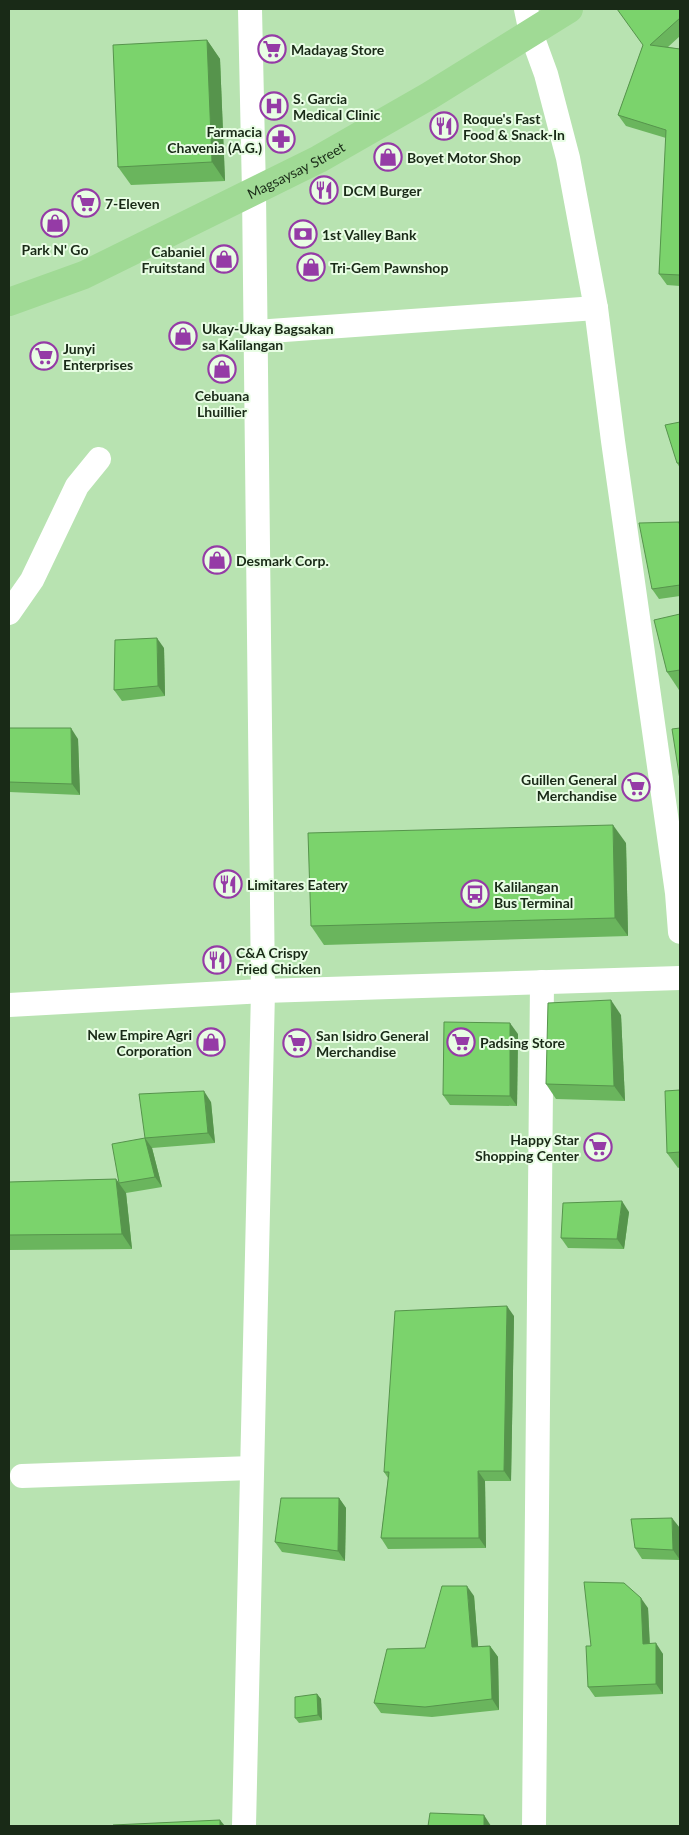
<svg xmlns="http://www.w3.org/2000/svg" width="689" height="1835" font-family="Lato,sans-serif">
  <style>
    .lines { fill: none; stroke-linecap: round; stroke-linejoin: round }
    .minor { stroke: #fff; stroke-width: 24 }
    .primary { stroke: #a0da95; stroke-width: 28 }
    .wall { fill: #6ab55d }
    .shaded-wall { fill: #56944c }
    .building { fill: #7bd36c; stroke: #56944c }
    .labels { text-anchor: middle; dominant-baseline: central; stroke-width: 4; stroke-linejoin: round; paint-order: stroke }
    .poi-label { font-size: 14px; font-weight: bold; fill: #192a17; stroke: #e8fde4; text-anchor: start }
    .street-label { font-size: 14px; fill: #192a17; stroke: #e8fde4 }
  </style>
  <rect width="100%" height="100%" fill="#b8e3b1"/>
  <g class="lines">
    <g class="minor">
      <path d="M 526,9 L 531,33 L 546,74 L 568,158 L 596,308 L 613,441 L 677,893 L 680,932"/>
      <path d="M 256,332 L 596,308"/>
      <path d="M 9,613 L 32,580 L 77,486 L 99,459"/>
      <path d="M 9,1005 L 263,991 L 680,978"/>
      <path d="M 22,1476 L 252,1468"/>
      <path d="M 244,1826 L 263,991 L 254,192 L 250,9"/>
      <path d="M 534,1826 L 542,982"/>
    </g>
    <path class="primary" id="s1" d="M 9,302 L 84,275 L 319,159 L 429,96 L 569,9"/>
  </g>
  <g class="wall">
    <path d="M 680,9 L 680,36 L 668,47 L 680,49 L 680,286 L 667,285 L 659,274 L 666,138 L 626,126 L 618,115 L 643,45 Z"/>
    <path d="M 207,40 L 220,59 L 225,181 L 131,185 L 118,167 Z"/>
    <path d="M 680,422 L 680,468 L 677,463 Z"/>
    <path d="M 679,522 L 680,523 L 680,596 L 659,599 L 652,589 Z"/>
    <path d="M 680,614 L 680,690 L 679,690 L 667,672 Z"/>
    <path d="M 164,648 L 165,696 L 122,701 L 114,690 Z"/>
    <path d="M 9,728 L 78,739 L 80,795 L 9,792 Z"/>
    <path d="M 626,843 L 628,936 L 324,945 L 311,926 Z"/>
    <path d="M 621,1015 L 625,1101 L 556,1099 L 546,1084 Z"/>
    <path d="M 518,1034 L 517,1106 L 450,1105 L 443,1095 Z"/>
    <path d="M 680,1090 L 680,1167 L 678,1168 L 667,1153 Z"/>
    <path d="M 211,1102 L 215,1143 L 152,1148 L 162,1187 L 126,1193 L 132,1249 L 9,1250 L 9,1182 L 116,1179 L 119,1183 L 145,1138 Z"/>
    <path d="M 629,1212 L 624,1249 L 568,1248 L 561,1238 Z"/>
    <path d="M 514,1316 L 511,1481 L 485,1481 L 486,1548 L 388,1549 L 381,1538 L 388,1478 L 384,1472 Z"/>
    <path d="M 339,1498 L 346,1508 L 345,1561 L 282,1552 L 275,1542 Z"/>
    <path d="M 680,1528 L 680,1560 L 642,1559 L 635,1548 Z"/>
    <path d="M 474,1596 L 478,1647 L 490,1646 L 498,1657 L 499,1710 L 432,1717 L 381,1713 L 374,1703 Z"/>
    <path d="M 648,1608 L 650,1644 L 663,1654 L 663,1694 L 595,1697 L 588,1687 L 591,1646 Z"/>
    <path d="M 317,1694 L 321,1699 L 322,1720 L 299,1723 L 295,1718 Z"/>
  </g>
  <g class="shaded-wall">
    <path d="M 207,40 L 220,59 L 225,181 L 212,162 Z"/>
    <path d="M 157,638 L 164,648 L 165,696 L 158,686 Z"/>
    <path d="M 71,728 L 78,739 L 80,795 L 72,784 Z"/>
    <path d="M 613,825 L 626,843 L 628,936 L 615,918 Z"/>
    <path d="M 611,1000 L 621,1015 L 625,1101 L 614,1086 Z"/>
    <path d="M 510,1023 L 518,1034 L 517,1106 L 510,1096 Z"/>
    <path d="M 204,1091 L 211,1102 L 215,1143 L 208,1133 Z"/>
    <path d="M 145,1138 L 152,1148 L 162,1187 L 155,1177 Z"/>
    <path d="M 116,1179 L 126,1193 L 132,1249 L 122,1234 Z"/>
    <path d="M 622,1201 L 629,1212 L 624,1249 L 617,1239 Z"/>
    <path d="M 507,1306 L 514,1316 L 511,1481 L 504,1471 Z"/>
    <path d="M 478,1471 L 485,1481 L 486,1548 L 479,1538 Z"/>
    <path d="M 339,1498 L 346,1508 L 345,1561 L 338,1551 Z"/>
    <path d="M 672,1518 L 680,1528 L 680,1560 L 673,1550 Z"/>
    <path d="M 467,1586 L 474,1596 L 479,1657 L 472,1647 Z"/>
    <path d="M 641,1598 L 648,1608 L 650,1654 L 643,1644 Z"/>
    <path d="M 656,1643 L 663,1654 L 663,1694 L 656,1684 Z"/>
    <path d="M 490,1646 L 498,1657 L 499,1710 L 492,1699 Z"/>
    <path d="M 317,1694 L 321,1699 L 322,1720 L 318,1715 Z"/>
    <path d="M 484,1815 L 491,1826 L 484,1826 Z"/>
    <path d="M 220,1820 L 225,1826 L 220,1826 Z"/>
  </g>
  <g class="building">
    <path d="M 617,9 L 680,9 L 680,18 L 650,45 L 680,49 L 680,275 L 659,274 L 666,130 L 618,115 L 643,45 Z"/>
    <path d="M 207,40 L 212,162 L 118,167 L 113,45 Z"/>
    <path d="M 680,422 L 680,463 L 677,463 L 665,425 Z"/>
    <path d="M 679,522 L 680,527 L 680,585 L 652,589 L 639,523 Z"/>
    <path d="M 680,614 L 680,670 L 667,672 L 654,620 Z"/>
    <path d="M 157,638 L 158,686 L 114,690 L 115,640 Z"/>
    <path d="M 9,728 L 71,728 L 72,784 L 9,782 Z"/>
    <path d="M 680,728 L 680,779 L 679,774 L 672,729 Z"/>
    <path d="M 613,825 L 615,918 L 311,926 L 308,833 Z"/>
    <path d="M 611,1000 L 614,1086 L 546,1084 L 548,1003 Z"/>
    <path d="M 444,1022 L 510,1023 L 510,1096 L 443,1095 Z"/>
    <path d="M 680,1090 L 680,1152 L 667,1153 L 665,1091 Z"/>
    <path d="M 204,1091 L 208,1133 L 145,1138 L 139,1094 Z"/>
    <path d="M 145,1138 L 155,1177 L 119,1183 L 112,1144 Z"/>
    <path d="M 116,1179 L 122,1234 L 9,1235 L 9,1182 Z"/>
    <path d="M 622,1201 L 617,1239 L 561,1238 L 563,1203 Z"/>
    <path d="M 507,1306 L 504,1471 L 478,1471 L 479,1538 L 381,1538 L 389,1472 L 384,1472 L 395,1311 Z"/>
    <path d="M 281,1498 L 339,1498 L 338,1551 L 275,1542 Z"/>
    <path d="M 672,1518 L 673,1550 L 635,1548 L 631,1519 Z"/>
    <path d="M 584,1582 L 624,1583 L 641,1598 L 643,1644 L 656,1643 L 656,1684 L 588,1687 L 586,1646 L 591,1646 Z"/>
    <path d="M 442,1586 L 467,1586 L 472,1647 L 490,1646 L 492,1699 L 425,1707 L 374,1703 L 387,1649 L 425,1648 Z"/>
    <path d="M 317,1694 L 318,1715 L 295,1718 L 295,1697 Z"/>
    <path d="M 430,1813 L 484,1815 L 484,1826 L 428,1826 Z"/>
    <path d="M 220,1820 L 220,1826 L 112,1826 L 113,1825 Z"/>
  </g>
  <defs>
    <g id="supermarket-ring" transform="scale(1.4375)"><circle r="9.5" fill="#e8fde4" stroke="#953ba6" stroke-width="1.5"/><path d="M-6-5.5h2.5l.6 2H6L4.5 2H-2.5L-4.4-4H-6ZM-1.5 3.2a1.3 1.3 0 1 0 .1 0ZM3 3.2a1.3 1.3 0 1 0 .1 0Z" fill="#953ba6"/></g>
    <g id="hospital-ring" transform="scale(1.4375)"><circle r="9.5" fill="#e8fde4" stroke="#953ba6" stroke-width="1.5"/><path d="M-5-5h3v3.5h4V-5h3V5h-3V1.5h-4V5h-3Z" fill="#953ba6"/></g>
    <g id="restaurant-ring" transform="scale(1.4375)"><circle r="9.5" fill="#e8fde4" stroke="#953ba6" stroke-width="1.5"/><path d="M-5-6h1v4h1v-4h1v4h1v-4h1v5L-1.5 .5V6h-2V.5L-5-1ZM5-6V6H3V1.5H1.5Q1.5-4 5-6Z" fill="#953ba6"/></g>
    <g id="pharmacy-ring" transform="scale(1.4375)"><circle r="9.5" fill="#e8fde4" stroke="#953ba6" stroke-width="1.5"/><path d="M-2-6h4v4h4v4h-4v4h-4v-4h-4v-4h4Z" fill="#953ba6"/></g>
    <g id="shop-ring" transform="scale(1.4375)"><circle r="9.5" fill="#e8fde4" stroke="#953ba6" stroke-width="1.5"/><path d="M-5-2.5h2.3a2.7 3.5 0 0 1 5.4 0H5L5.5 6h-11ZM-1.5-2.5h3a1.5 2.3 0 0 0-3 0Z" fill="#953ba6"/></g>
    <g id="bank-ring" transform="scale(1.4375)"><circle r="9.5" fill="#e8fde4" stroke="#953ba6" stroke-width="1.5"/><path d="M-6-4H6V4H-6ZM0-2.3a2.3 2.3 0 1 0 0 4.6a2.3 2.3 0 1 0 0-4.6Z" fill="#953ba6"/></g>
    <g id="bus-ring" transform="scale(1.4375)"><circle r="9.5" fill="#e8fde4" stroke="#953ba6" stroke-width="1.5"/><path d="M-5-6H5V4H4V6H2V4H-2V6H-4V4H-5ZM-3.5-4V0h7V-4ZM-3.5 1.2v1.5H-2V1.2ZM2 1.2v1.5H3.5V1.2Z" fill="#953ba6"/></g>
  </defs>
  <g fill-rule="evenodd">
    <use href="#supermarket-ring" x="272" y="49"/>
    <use href="#hospital-ring" x="274" y="106"/>
    <use href="#restaurant-ring" x="444" y="126"/>
    <use href="#pharmacy-ring" x="281" y="139"/>
    <use href="#shop-ring" x="388" y="157"/>
    <use href="#restaurant-ring" x="324" y="190"/>
    <use href="#supermarket-ring" x="86" y="203"/>
    <use href="#shop-ring" x="55" y="223"/>
    <use href="#bank-ring" x="303" y="234"/>
    <use href="#shop-ring" x="224" y="259"/>
    <use href="#shop-ring" x="311" y="267"/>
    <use href="#shop-ring" x="183" y="336"/>
    <use href="#supermarket-ring" x="44" y="356"/>
    <use href="#shop-ring" x="222" y="369"/>
    <use href="#shop-ring" x="217" y="560"/>
    <use href="#supermarket-ring" x="636" y="787"/>
    <use href="#restaurant-ring" x="228" y="884"/>
    <use href="#bus-ring" x="475" y="894"/>
    <use href="#restaurant-ring" x="217" y="960"/>
    <use href="#shop-ring" x="211" y="1042"/>
    <use href="#supermarket-ring" x="461" y="1042"/>
    <use href="#supermarket-ring" x="297" y="1043"/>
    <use href="#supermarket-ring" x="598" y="1147"/>
  </g>
  <g class="labels">
    <g class="poi-label">
      <text x="291" y="49">Madayag Store</text>
      <text x="293" y="98">S. Garcia<tspan x="293" dy="16">Medical Clinic</tspan></text>
      <text x="463" y="118">Roque's Fast<tspan x="463" dy="16">Food &amp; Snack-In</tspan></text>
      <text x="262" y="131" text-anchor="end">Farmacia<tspan x="262" dy="16">Chavenia (A.G.)</tspan></text>
      <text x="407" y="157">Boyet Motor Shop</text>
      <text x="343" y="190">DCM Burger</text>
      <text x="105" y="203">7-Eleven</text>
      <text x="322" y="234">1st Valley Bank</text>
      <text x="55" y="249" text-anchor="middle">Park N' Go</text>
      <text x="205" y="251" text-anchor="end">Cabaniel<tspan x="205" dy="16">Fruitstand</tspan></text>
      <text x="330" y="267">Tri-Gem Pawnshop</text>
      <text x="202" y="328">Ukay-Ukay Bagsakan<tspan x="202" dy="16">sa Kalilangan</tspan></text>
      <text x="63" y="348">Junyi<tspan x="63" dy="16">Enterprises</tspan></text>
      <text x="222" y="395" text-anchor="middle">Cebuana<tspan x="222" dy="16">Lhuillier</tspan></text>
      <text x="236" y="560">Desmark Corp.</text>
      <text x="617" y="779" text-anchor="end">Guillen General<tspan x="617" dy="16">Merchandise</tspan></text>
      <text x="247" y="884">Limitares Eatery</text>
      <text x="494" y="886">Kalilangan<tspan x="494" dy="16">Bus Terminal</tspan></text>
      <text x="236" y="952">C&amp;A Crispy<tspan x="236" dy="16">Fried Chicken</tspan></text>
      <text x="192" y="1034" text-anchor="end">New Empire Agri<tspan x="192" dy="16">Corporation</tspan></text>
      <text x="316" y="1035">San Isidro General<tspan x="316" dy="16">Merchandise</tspan></text>
      <text x="480" y="1042">Padsing Store</text>
      <text x="579" y="1139" text-anchor="end">Happy Star<tspan x="579" dy="16">Shopping Center</tspan></text>
    </g>
    <g class="street-label">
      <text stroke="none"><textPath href="#s1" startOffset="316">Magsaysay Street</textPath></text>
    </g>
  </g>
  <rect width="689" height="1835" fill="none" stroke="#192a17" stroke-width="20"/>
</svg>
